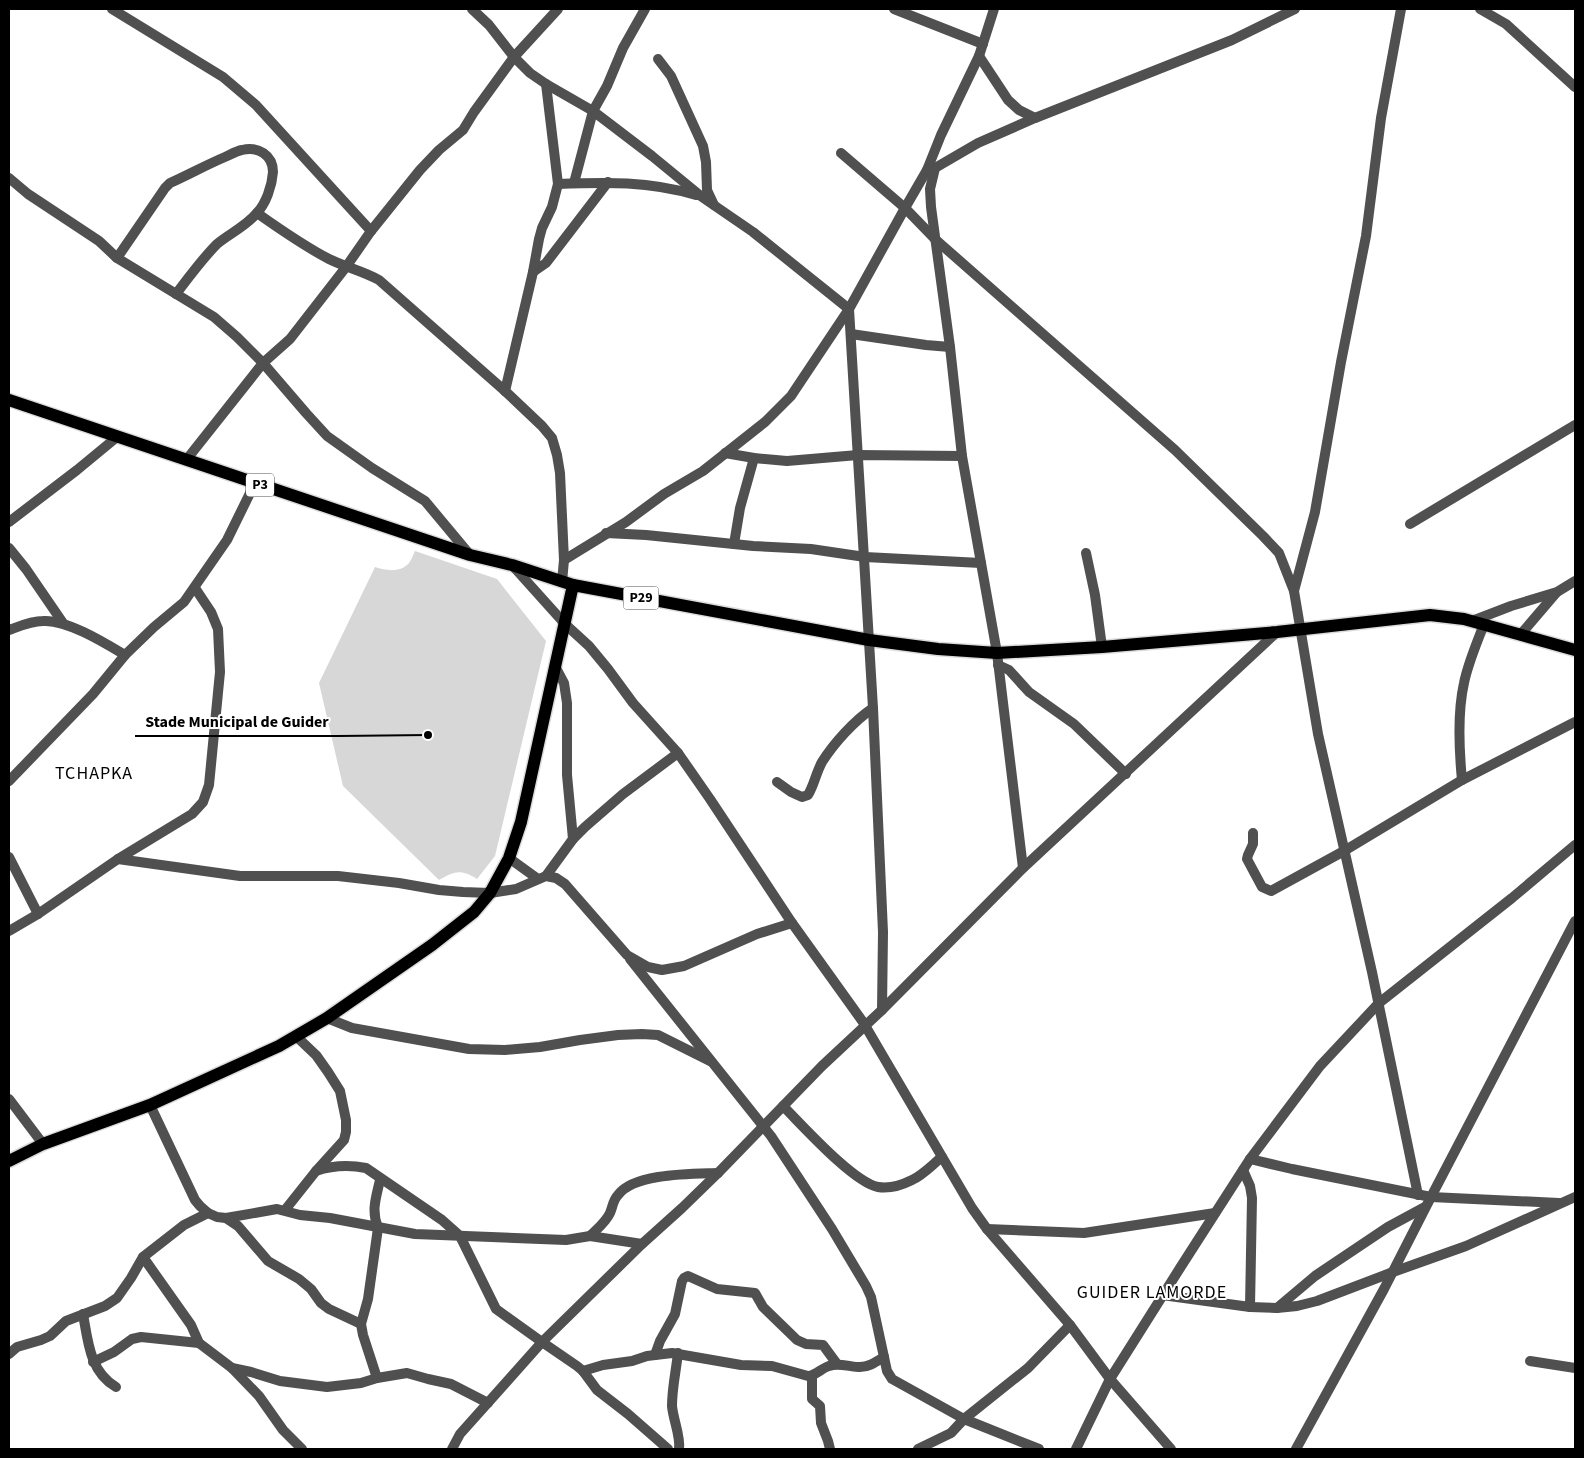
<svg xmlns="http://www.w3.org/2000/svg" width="1584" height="1458" font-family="'Source Sans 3',sans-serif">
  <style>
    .green { fill: #d7d7d7 }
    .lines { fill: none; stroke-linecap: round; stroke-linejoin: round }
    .primary-casing { stroke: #dbdbdb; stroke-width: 15 }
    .street { stroke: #505050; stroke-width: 10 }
    .primary { stroke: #000; stroke-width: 12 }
    .labels { text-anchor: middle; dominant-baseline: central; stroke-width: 4; stroke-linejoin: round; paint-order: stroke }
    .shield { fill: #fff; stroke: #4c4c4c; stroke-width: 1 }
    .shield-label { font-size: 14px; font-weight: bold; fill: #000 }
    .quarter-label { font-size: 18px; letter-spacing: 1px; fill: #000; stroke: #fff }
    .leader { fill: none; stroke: #000; stroke-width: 2 }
    .callout-dot { fill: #000; stroke: #fff; stroke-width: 2 }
    .callout-label { font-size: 16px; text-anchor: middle; font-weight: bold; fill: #000; stroke: #fff; stroke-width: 4; stroke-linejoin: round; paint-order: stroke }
  </style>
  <rect width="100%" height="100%" fill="#fff"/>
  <path class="green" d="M 415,551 L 497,579 L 546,641 L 495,856 L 477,879 C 461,869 455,871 439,880 L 343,786 L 319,683 L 375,567 C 385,570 398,573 407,565 C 411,562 413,555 415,551 Z"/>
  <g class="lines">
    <g class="primary-casing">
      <g id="primary">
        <path d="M 9,400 L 470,555 L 512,565 L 573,585"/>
        <path d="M 9,1161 L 43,1144 L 150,1105 L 279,1046 L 327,1018 L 432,945 L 474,912 L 490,893 L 509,858 L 521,822 L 573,585 L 869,640 L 938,649 L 997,653 L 1102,647 L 1277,632 L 1430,615 L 1464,619 L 1575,650"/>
      </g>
    </g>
    <g class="street">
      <path d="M 112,9 L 223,77 L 256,105 L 371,231"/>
      <path d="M 472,9 L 489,25 L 514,57 L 530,73 L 546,84 L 593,111 L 652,156 L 702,197 L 753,232 L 849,309 L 791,396 L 765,422 L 703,471 L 664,494 L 626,522 L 564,560"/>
      <path d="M 894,9 L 983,44"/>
      <path d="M 1295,9 L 1232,40 L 1035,118 L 978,143 L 935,168 L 927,170 L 905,208 L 936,240 L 1175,450 L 1263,536 L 1279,553 L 1294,591 L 1318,734 L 1372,972 L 1418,1195"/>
      <path d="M 1480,9 L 1506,24 L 1575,87"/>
      <path d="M 979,56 L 1008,100 L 1019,110 L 1035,118"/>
      <path d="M 658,59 L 671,76 L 703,146 L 706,162 L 707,190 L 714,205"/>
      <path d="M 841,153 L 905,208 L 849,309 L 873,708 L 883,932 L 882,1010"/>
      <path d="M 935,168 L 930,189 L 931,207 L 950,347 L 962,456 L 997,653 L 1023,868"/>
      <path d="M 927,170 L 941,135 L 979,56 L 994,9"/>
      <path d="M 9,178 L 28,194 L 99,241 L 117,258 L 214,317 L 237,337 L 263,363 L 306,413 L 327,436 L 372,468 L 425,501 L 470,555"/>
      <path d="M 574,183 L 593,111 L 607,86 L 623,48 L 645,9"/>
      <path d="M 558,184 C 606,182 649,181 696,195"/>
      <path d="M 257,213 C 281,230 304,246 329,259 C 345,267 363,271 379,280 L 505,391 L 542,426 L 552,438 L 557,455 L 560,473 L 564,560 L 562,582"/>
      <path d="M 117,258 L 165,188 L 170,183 C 188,175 206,165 225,157 C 230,155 236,151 242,150 C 258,146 273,155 273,172 C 272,186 266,204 256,214 C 246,226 229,234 217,244 C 202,259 189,277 176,294"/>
      <path d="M 533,272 L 546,263 L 608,182"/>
      <path d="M 851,334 L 926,345 L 950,347"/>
      <path d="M 505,391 L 533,272 L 539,239 L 542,228 L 552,207 L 558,184 L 546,84"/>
      <path d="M 725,453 L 754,458 L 787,461 L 858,455 L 962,456"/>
      <path d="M 187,459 L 263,363 L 290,339 L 346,267 L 371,231 L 420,170 L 439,150 L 463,130 L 474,112 L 514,57 L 558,9"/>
      <path d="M 9,522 L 77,470 L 117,437"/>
      <path d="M 1410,524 L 1575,425"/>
      <path d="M 606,533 L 646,535 L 753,546 L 811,549 L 865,557 L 981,563"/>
      <path d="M 734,544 L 740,508 L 754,458"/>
      <path d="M 9,548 L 26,569 L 63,623"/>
      <path d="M 1086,553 L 1095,595 L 1102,647"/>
      <path d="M 512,565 L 565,624 L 589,646 L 608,669 L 633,703 L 678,753 L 710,799 L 792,923 L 863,1022 L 972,1208 L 987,1229 L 1070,1325 L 1110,1379 L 1171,1449"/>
      <path d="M 1294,591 L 1315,512 L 1341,362 L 1366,236 L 1381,118 L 1401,9"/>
      <path d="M 1472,621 L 1511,606 L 1557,592 L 1575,581"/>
      <path d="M 9,630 C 20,626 31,621 43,621 C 66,619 105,643 125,655"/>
      <path d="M 1521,634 L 1556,593"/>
      <path d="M 998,665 L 1009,670 L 1029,692 L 1074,724 L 1126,774"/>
      <path d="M 556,668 L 564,683 L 567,703 L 567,775 L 573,839"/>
      <path d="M 1462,780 C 1459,749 1457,714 1464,683 C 1468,663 1477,643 1484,624"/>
      <path d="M 9,781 L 93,694 L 125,655 L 154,627 L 184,602 L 227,540 L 255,483"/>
      <path d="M 777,782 L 791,792 L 802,797 L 808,795 C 814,785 816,773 822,762 C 834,743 854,721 873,708"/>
      <path d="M 1253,833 L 1253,844 L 1248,855 L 1247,859 L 1262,887 L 1271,891 L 1344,851 L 1462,780 L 1575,722"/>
      <path d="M 9,857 L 38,914"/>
      <path d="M 509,858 L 538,879"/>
      <path d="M 118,859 L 240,876 L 338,876 L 399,883 L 439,890 L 463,892 L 490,893 L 516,889 L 546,876 L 556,878 L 565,884 L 627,955 L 648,967 L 662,970 L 684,966 L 757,934 L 792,923"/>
      <path d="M 546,876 L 573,839 L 585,827 L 623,794 L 678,753"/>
      <path d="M 9,931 L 38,914 L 118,859 L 192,814 L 203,802 L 209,785 L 220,672 L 218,629 L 211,612 L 195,588"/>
      <path d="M 630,959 L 771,1136 L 832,1229 L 866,1286 L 871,1297 L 887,1371 L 892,1379 L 964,1419 L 1039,1449"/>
      <path d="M 327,1018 L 352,1028 L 469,1049 L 505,1050 L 540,1047 L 580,1040 L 618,1035 L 642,1034 L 658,1035 L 710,1061"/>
      <path d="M 296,1036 L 316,1055 L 328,1072 L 340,1091 L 346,1120 L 346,1132 L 344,1140 L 316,1171"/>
      <path d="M 9,1099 L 43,1144"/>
      <path d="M 150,1105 L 195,1200 L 200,1206 L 208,1213 L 217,1217 L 226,1218 L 277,1209 L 300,1215 L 330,1218 L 415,1234 L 566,1240 L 590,1236 L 642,1244"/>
      <path d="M 783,1106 C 803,1126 853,1182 878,1187 C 889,1189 902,1185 912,1180 C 923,1175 933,1164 942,1157"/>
      <path d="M 1250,1159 L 1292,1169 L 1431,1197 L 1559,1203"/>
      <path d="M 1243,1170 L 1250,1186 L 1252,1198 L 1250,1307"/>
      <path d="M 285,1210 L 316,1171 C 331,1166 350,1165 366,1168 L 442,1220 L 460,1236 L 496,1309 L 542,1342 L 577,1366 L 583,1371 L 597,1390 L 628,1414 L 668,1449"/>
      <path d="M 226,1218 L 238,1226 L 268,1261 L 299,1279 L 311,1289 L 321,1303 L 329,1309 L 361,1324"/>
      <path d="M 987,1229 L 1084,1233 L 1215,1213"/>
      <path d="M 590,1236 C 597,1229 606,1222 610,1213 C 613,1206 613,1200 618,1195 C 634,1173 692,1174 718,1173"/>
      <path d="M 143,1257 L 191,1325 L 199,1343 L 232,1368 L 259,1396 L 283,1430 L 302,1449"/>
      <path d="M 1162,1295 L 1250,1307 L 1277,1308 L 1297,1306 L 1317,1301 L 1393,1272 L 1466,1246 L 1575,1197"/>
      <path d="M 1277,1308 L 1315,1276 L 1388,1227 L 1425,1207"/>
      <path d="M 83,1314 C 88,1342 90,1372 116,1387"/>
      <path d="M 678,1353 C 676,1371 672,1388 672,1406 C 673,1419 681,1437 679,1449"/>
      <path d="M 9,1354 L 17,1347 L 41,1340 L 50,1336 L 66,1321 L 105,1306 L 117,1298 L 131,1278 L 143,1257 L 184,1225 L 208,1213"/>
      <path d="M 655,1355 L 660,1341 L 675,1314 L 682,1281 L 684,1278 L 688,1276 L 717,1289 L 755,1293 L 763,1307 L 797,1340 L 806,1344 L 823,1345 L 837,1364"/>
      <path d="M 1530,1361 L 1575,1368"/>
      <path d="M 93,1362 L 114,1352 L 132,1339 L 141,1337 L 199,1343"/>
      <path d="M 232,1368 L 251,1372 L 280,1381 L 327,1387 L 361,1383 L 377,1378 L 407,1373 L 428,1379 L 451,1384 L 488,1403"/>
      <path d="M 583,1371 L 603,1365 L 632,1361 L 647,1356 L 672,1353 L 741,1365 L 772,1366 L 808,1376 C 815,1376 822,1368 829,1366 C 839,1362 848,1367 858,1367 C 867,1368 876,1362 884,1357"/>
      <path d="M 812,1376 L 812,1399 L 820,1406 L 821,1423 L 828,1441 L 830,1449"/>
      <path d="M 377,1378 L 363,1335 L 361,1324 L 368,1299 L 378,1228 C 371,1210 376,1198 380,1180"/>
      <path d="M 452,1449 L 460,1434 L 542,1342 L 642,1244 L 682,1208 L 718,1173 L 822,1066 L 882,1010 L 1023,868 L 1277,632"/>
      <path d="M 918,1449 L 951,1433 L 964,1419 L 1028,1368 L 1070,1325"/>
      <path d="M 1076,1449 L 1110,1379 L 1180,1268 L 1250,1159 L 1320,1066 L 1379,1003 L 1512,898 L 1575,845"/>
      <path d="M 1296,1449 L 1384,1289 L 1431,1197 L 1575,921"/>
    </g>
    <use href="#primary" class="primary"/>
  </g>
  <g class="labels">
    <g class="shield">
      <rect x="246" y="473.5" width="28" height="23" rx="4"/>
      <rect x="623.5" y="586.5" width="35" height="23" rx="4"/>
    </g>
    <g class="shield-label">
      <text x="260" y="485">P3</text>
      <text x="641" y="598">P29</text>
    </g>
    <g class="quarter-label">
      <text x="94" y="773">TCHAPKA</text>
      <text x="1152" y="1292">GUIDER LAMORDE</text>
    </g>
  </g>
  <path class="leader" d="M428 735L339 736H135"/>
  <circle class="callout-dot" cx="428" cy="735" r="5"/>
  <g class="callout-label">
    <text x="237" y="727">Stade Municipal de Guider</text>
  </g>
  <rect width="1584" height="1458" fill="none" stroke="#000000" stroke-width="20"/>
</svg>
